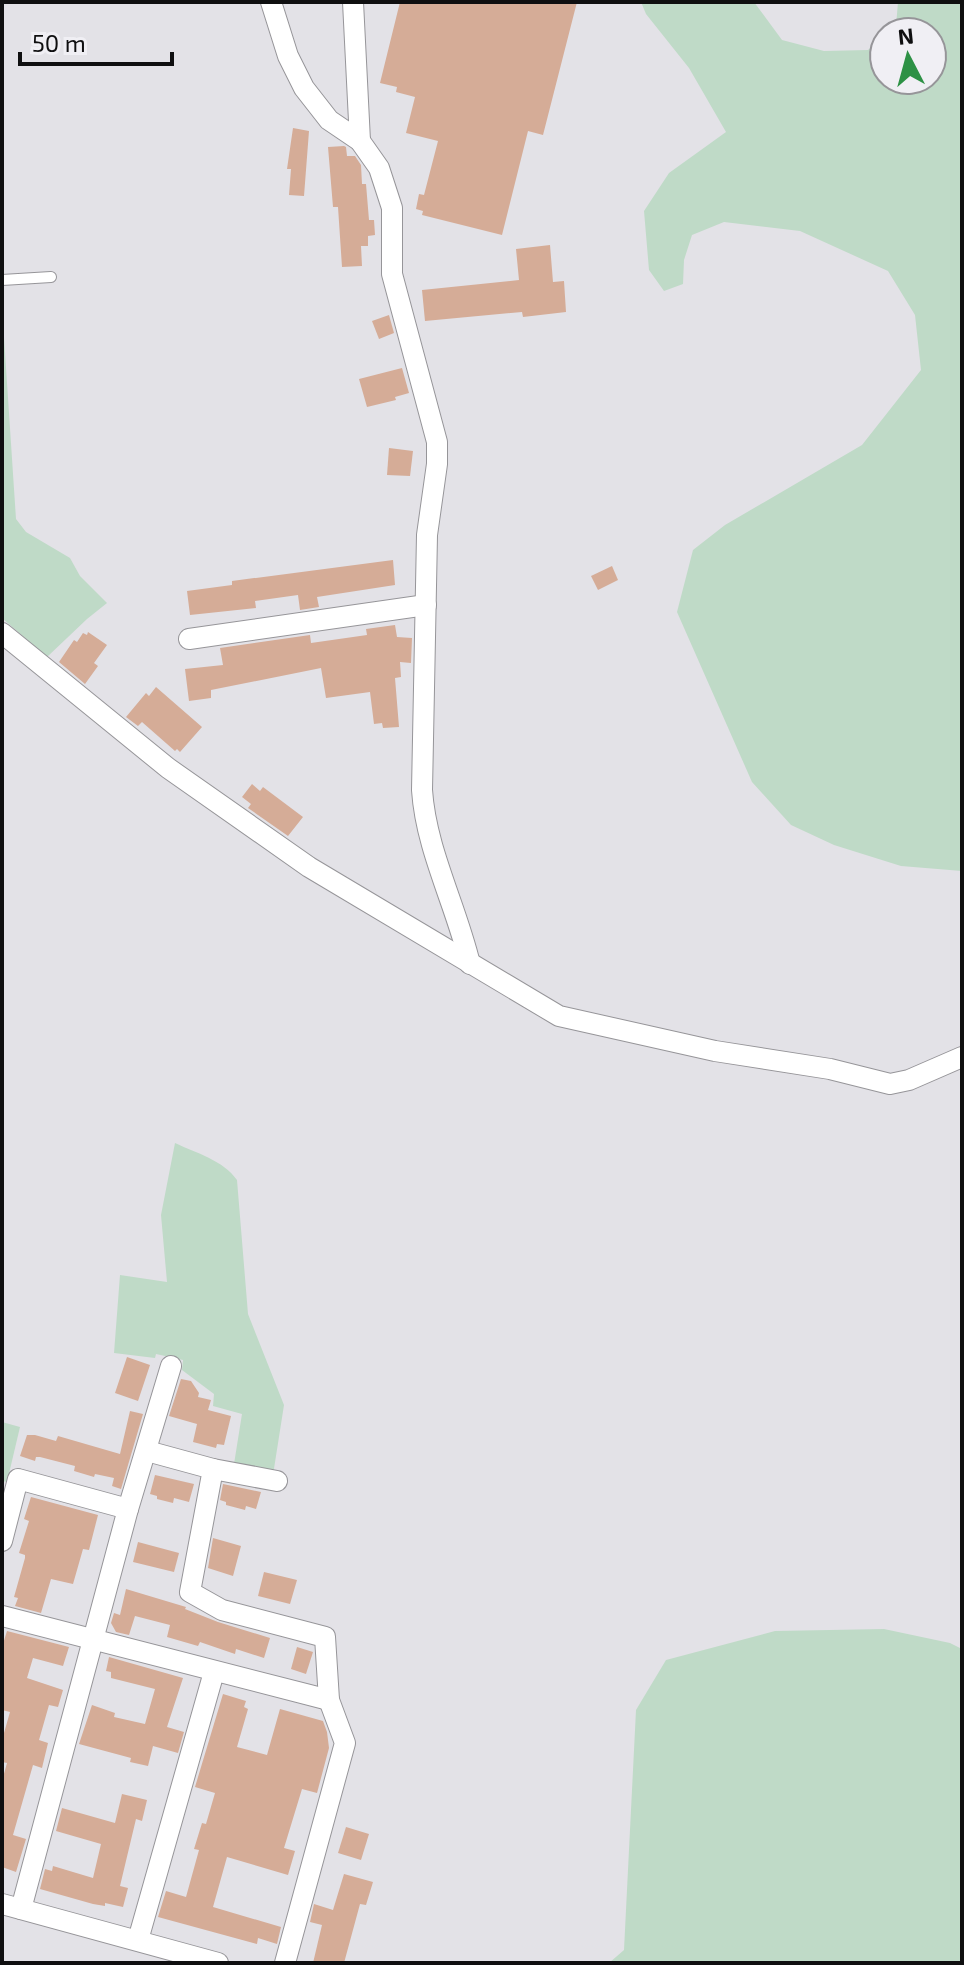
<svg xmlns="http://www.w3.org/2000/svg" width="964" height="1965" font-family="'Exo 2',sans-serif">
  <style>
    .green { fill: #bfdac7 }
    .building { fill: #d5ac97 }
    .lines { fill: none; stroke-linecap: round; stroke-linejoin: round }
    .lane-casing { stroke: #969599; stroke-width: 12 }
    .street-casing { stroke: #969599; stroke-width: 22 }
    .lane { stroke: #fff; stroke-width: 10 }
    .street { stroke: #fff; stroke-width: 20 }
  </style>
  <rect width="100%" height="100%" fill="#e3e2e7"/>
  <g class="green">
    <path d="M 641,2 L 754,2 L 782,40 L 824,51 L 868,50 L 884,36 L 884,80 L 932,80 L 932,32 L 889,32 L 896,26 L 898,2 L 962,2 L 962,871 L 901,866 L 834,845 L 791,825 L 752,782 L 677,612 L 693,550 L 725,525 L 862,445 L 921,370 L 915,315 L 888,271 L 800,231 L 724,222 L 692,235 L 684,260 L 683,284 L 664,291 L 649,270 L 644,211 L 669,173 L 726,132 L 689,68 L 646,14 Z"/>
    <path d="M 2,307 L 16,519 L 26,532 L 70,558 L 80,576 L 107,603 L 87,619 L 47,657 L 2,618 Z"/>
    <path d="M 175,1143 C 196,1153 223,1160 237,1180 L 248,1314 L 284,1405 L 273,1475 L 234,1464 L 242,1414 L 213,1406 L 214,1394 L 182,1370 L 183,1360 L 156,1354 L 155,1358 L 114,1353 L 120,1275 L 167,1282 L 161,1215 Z"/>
    <path d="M 2,1422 L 20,1427 L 7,1482 L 2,1481 Z"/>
    <path d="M 884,1629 L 950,1643 L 962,1649 L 962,1963 L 609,1963 L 624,1950 L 636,1710 L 666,1660 L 775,1631 Z"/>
  </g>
  <g class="building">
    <path d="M 400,2 L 577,2 L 543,135 L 528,131 L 502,235 L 422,215 L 423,211 L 416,209 L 419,194 L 424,195 L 438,141 L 406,133 L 415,97 L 396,92 L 397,87 L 380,83 Z"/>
    <path d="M 293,128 L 309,131 L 304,196 L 289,195 L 291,169 L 287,169 Z"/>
    <path d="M 344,146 L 346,147 L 347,156 L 355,156 L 361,165 L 362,184 L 366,184 L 369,220 L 374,220 L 375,235 L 368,236 L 368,246 L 361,246 L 362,266 L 342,267 L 338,207 L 333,207 L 328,147 Z"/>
    <path d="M 550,245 L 553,282 L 564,281 L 566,312 L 523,317 L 522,312 L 425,321 L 422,290 L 519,280 L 516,249 Z"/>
    <path d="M 389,315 L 394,333 L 379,339 L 372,321 Z"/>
    <path d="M 402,368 L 409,393 L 395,397 L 396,400 L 367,407 L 359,379 Z"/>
    <path d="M 389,448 L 413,451 L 410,476 L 387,475 Z"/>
    <path d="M 393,560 L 395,585 L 317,597 L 319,607 L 300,610 L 298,595 L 255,601 L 256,608 L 190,615 L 187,591 L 232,585 L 232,581 Z"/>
    <path d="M 612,566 L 618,580 L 598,590 L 591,576 Z"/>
    <path d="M 395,625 L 397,637 L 412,638 L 411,663 L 400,662 L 401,677 L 395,678 L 399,727 L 383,728 L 382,723 L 374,724 L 370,692 L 326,698 L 321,668 L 211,690 L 211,698 L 189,701 L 185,669 L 223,665 L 220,648 L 310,635 L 311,643 L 367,635 L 366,629 Z"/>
    <path d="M 88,632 L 107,645 L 94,663 L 98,666 L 85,684 L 59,662 L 74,640 L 77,642 L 83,633 L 87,635 Z"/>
    <path d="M 156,687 L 202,727 L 180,752 L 177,749 L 175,751 L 142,722 L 138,726 L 126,717 L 146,693 L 149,696 Z"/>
    <path d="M 252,784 L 260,791 L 263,787 L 303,817 L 288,836 L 248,808 L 251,804 L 242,797 Z"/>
    <path d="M 127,1357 L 150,1365 L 138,1401 L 115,1393 Z"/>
    <path d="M 181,1379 L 191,1381 L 199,1393 L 198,1397 L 211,1400 L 208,1410 L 231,1416 L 224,1445 L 217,1444 L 216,1448 L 193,1442 L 197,1424 L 169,1416 Z"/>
    <path d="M 130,1411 L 143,1414 L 121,1489 L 112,1486 L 114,1478 L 95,1474 L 94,1477 L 74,1471 L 75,1466 L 40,1457 L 36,1457 L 35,1461 L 20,1456 L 27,1435 L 35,1435 L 56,1441 L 58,1436 L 120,1454 Z"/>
    <path d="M 155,1475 L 194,1484 L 189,1502 L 174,1498 L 173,1503 L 157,1499 L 157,1496 L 150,1494 Z"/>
    <path d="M 223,1484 L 261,1492 L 256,1509 L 246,1506 L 245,1510 L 226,1505 L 226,1502 L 220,1500 Z"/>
    <path d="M 31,1497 L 98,1515 L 89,1550 L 83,1549 L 73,1584 L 51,1579 L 41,1613 L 15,1606 L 18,1598 L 14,1597 L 25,1558 L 25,1555 L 19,1553 L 29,1521 L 24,1519 Z"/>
    <path d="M 213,1538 L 241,1546 L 233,1576 L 208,1568 Z"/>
    <path d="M 138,1542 L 179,1553 L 174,1572 L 133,1562 Z"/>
    <path d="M 264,1572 L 297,1580 L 290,1604 L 258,1596 Z"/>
    <path d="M 126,1589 L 186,1607 L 185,1609 L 218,1622 L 270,1638 L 264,1658 L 236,1649 L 235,1654 L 200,1642 L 198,1646 L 167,1637 L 170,1625 L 135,1616 L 129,1635 L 116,1632 L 111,1623 L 114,1613 L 120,1615 Z"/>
    <path d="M 7,1631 L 69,1647 L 63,1666 L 33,1658 L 27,1678 L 63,1690 L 58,1707 L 49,1705 L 39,1740 L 48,1743 L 42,1768 L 33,1765 L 13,1835 L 26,1839 L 16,1872 L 2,1867 L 2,1781 L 7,1763 L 2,1762 L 2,1740 L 10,1712 L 2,1710 L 2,1647 Z"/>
    <path d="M 297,1647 L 313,1652 L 306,1674 L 291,1669 Z"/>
    <path d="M 109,1657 L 183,1678 L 167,1727 L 184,1732 L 178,1753 L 153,1746 L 148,1766 L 130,1762 L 131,1758 L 79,1744 L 92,1705 L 115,1713 L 114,1717 L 145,1724 L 155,1689 L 111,1678 L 111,1672 L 106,1671 Z"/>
    <path d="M 223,1694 L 246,1701 L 244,1707 L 248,1709 L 237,1747 L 267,1755 L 280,1709 L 323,1721 L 327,1732 L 329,1748 L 317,1793 L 302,1789 L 284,1848 L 295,1851 L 288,1875 L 227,1857 L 213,1907 L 281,1927 L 277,1944 L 258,1938 L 257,1944 L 158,1917 L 166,1891 L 186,1897 L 199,1850 L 194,1849 L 202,1823 L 206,1824 L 215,1793 L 195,1787 Z"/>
    <path d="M 122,1794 L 147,1800 L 142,1821 L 136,1819 L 120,1886 L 128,1888 L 123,1907 L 105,1903 L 105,1906 L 93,1904 L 40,1889 L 45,1869 L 52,1871 L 53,1866 L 93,1878 L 101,1844 L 56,1831 L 62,1808 L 115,1823 Z"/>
    <path d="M 346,1827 L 369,1834 L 361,1860 L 338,1853 Z"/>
    <path d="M 344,1874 L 373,1882 L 366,1905 L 360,1904 L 344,1963 L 313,1963 L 322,1925 L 310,1922 L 314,1904 L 333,1910 Z"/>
  </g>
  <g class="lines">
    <g class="lane-casing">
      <path id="lane" d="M 2,280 L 51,277"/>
    </g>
    <g class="street-casing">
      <g id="street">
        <path d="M 271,2 L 288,56 L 304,88 L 329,120 L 360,141 L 379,168 L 392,208 L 392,274 L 437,442 L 437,464 L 427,535 L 422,790 C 426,850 456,905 470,964"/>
        <path d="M 353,2 L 360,141"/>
        <path d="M 2,633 L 168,768 L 309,867 L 559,1016 L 715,1051 L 830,1069 L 890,1084 L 909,1080 L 962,1057"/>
        <path d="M 189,639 L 426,605"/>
        <path d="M 147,1451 L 213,1469 L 190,1592 L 222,1610 L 325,1637 L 329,1700 L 345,1743 L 285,1963"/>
        <path d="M 213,1469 L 277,1481"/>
        <path d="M 2,1541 L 18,1479 L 128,1509"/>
        <path d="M 2,1616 L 329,1700"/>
        <path d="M 2,1904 L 218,1963"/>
        <path d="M 21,1909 L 128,1509 L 171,1366"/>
        <path d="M 138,1940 L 214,1672"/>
      </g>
    </g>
    <use href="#lane" class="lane"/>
    <use href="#street" class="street"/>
  </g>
  <rect width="964" height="1965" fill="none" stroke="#0f0f10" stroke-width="8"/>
  <g transform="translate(908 56) rotate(354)"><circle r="38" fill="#f0eff4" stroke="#969599" stroke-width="2"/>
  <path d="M0-6L14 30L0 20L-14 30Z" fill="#2d9145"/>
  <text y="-12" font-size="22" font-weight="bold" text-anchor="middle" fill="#0f0f10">N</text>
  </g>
  <path d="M20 52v12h152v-12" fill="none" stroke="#0f0f10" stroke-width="4"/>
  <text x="32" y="52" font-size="24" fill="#0f0f10" stroke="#f0eff4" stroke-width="6" paint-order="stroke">50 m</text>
</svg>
